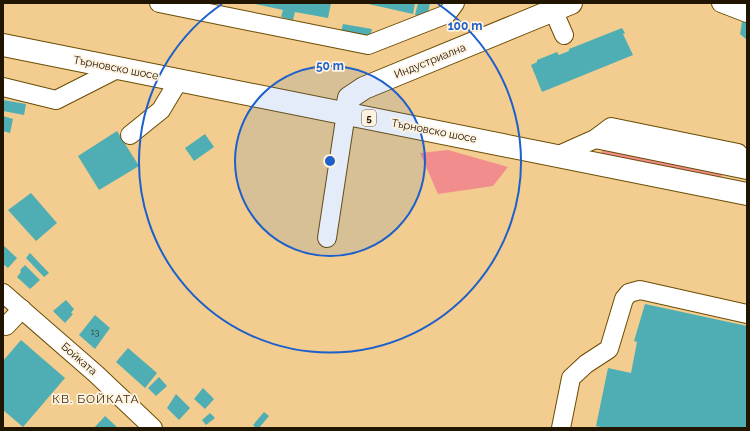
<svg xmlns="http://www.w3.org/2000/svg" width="750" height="431" font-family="Raleway,sans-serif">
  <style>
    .green { fill: #f28d8d }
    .building { fill: #4faeb3 }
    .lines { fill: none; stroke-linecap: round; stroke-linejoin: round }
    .minor-casing { stroke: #6c4c03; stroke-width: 20 }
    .major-casing { stroke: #6c4c03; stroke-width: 24 }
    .minor { stroke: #fff; stroke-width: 18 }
    .major { stroke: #fff; stroke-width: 22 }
    .ring { fill: none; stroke: #1d5fcb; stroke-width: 2 }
    .labels { text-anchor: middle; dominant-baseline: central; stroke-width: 3.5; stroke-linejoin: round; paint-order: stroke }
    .number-label { font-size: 9px; fill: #2d3b2d }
    .shield { fill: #fef2e0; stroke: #645743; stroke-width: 1 }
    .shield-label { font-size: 10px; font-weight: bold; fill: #221500 }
    .street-label { font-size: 11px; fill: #221500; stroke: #fef2e0 }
    .neighbourhood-label { font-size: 12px; letter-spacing: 1px; fill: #3d2b0a; stroke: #fef2e0 }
    .centre { fill: #1d5fcb; stroke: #fef2e0; stroke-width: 2 }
    .ring-label { font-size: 12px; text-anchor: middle; font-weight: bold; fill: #1d5fcb; stroke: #fef2e0; stroke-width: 3.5; stroke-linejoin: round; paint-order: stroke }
  </style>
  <rect width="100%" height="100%" fill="#f2cd8f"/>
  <g class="green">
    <path d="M 606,146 L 721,170 L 722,177 L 600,154 Z"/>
    <path d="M 448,150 L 508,167 L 493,186 L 438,194 L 420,153 Z"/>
  </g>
  <g class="building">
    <path d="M 250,3 L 331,3 L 328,18 L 295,12 L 293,20 L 281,17 L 283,10 Z"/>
    <path d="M 364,3 L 415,3 L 413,14 Z"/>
    <path d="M 418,3 L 430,3 L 427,17 L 415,15 Z"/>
    <path d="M 747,18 L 747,40 L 740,34 L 742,22 Z"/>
    <path d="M 343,24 L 372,29 L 370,36 L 359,34 L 358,39 L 340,36 Z"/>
    <path d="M 622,28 L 625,33 L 623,34 L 633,55 L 542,92 L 531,65 L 537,62 L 537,60 L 557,52 L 559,55 L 569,51 L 569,49 Z"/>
    <path d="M 3,100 L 26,104 L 24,115 L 3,111 Z"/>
    <path d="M 3,116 L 13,119 L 10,133 L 3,131 Z"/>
    <path d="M 117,131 L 139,166 L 99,190 L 78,156 Z"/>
    <path d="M 205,134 L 214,147 L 194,161 L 185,148 Z"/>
    <path d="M 31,193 L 57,223 L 36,241 L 8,210 Z"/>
    <path d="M 3,245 L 17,258 L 8,268 L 3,264 Z"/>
    <path d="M 30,253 L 49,273 L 44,277 L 26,258 Z"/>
    <path d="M 25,265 L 40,280 L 30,289 L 17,277 L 21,272 L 20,270 Z"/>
    <path d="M 66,300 L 74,309 L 71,313 L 73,314 L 65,323 L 53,311 Z"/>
    <path d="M 645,304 L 747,326 L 747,428 L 606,428 L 596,426 L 608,368 L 631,373 L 637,342 L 634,341 Z"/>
    <path d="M 95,315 L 110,328 L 95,349 L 79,335 Z"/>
    <path d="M 21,340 L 65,378 L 23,427 L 3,410 L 3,361 Z"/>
    <path d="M 128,348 L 157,373 L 145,388 L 116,362 Z"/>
    <path d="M 159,377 L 167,386 L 156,396 L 148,388 Z"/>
    <path d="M 203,388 L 214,399 L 205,409 L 194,399 Z"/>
    <path d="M 176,394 L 190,408 L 179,420 L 167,408 Z"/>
    <path d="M 264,412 L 269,416 L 259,428 L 256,428 L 253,425 Z"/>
    <path d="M 210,413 L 215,418 L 206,425 L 202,420 Z"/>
    <path d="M 105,416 L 118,428 L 94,428 Z"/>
  </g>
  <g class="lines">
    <g class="minor-casing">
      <g id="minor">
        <path d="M 159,3 L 368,45 L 447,14 L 455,3"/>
        <path d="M 550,3 L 564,35"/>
        <path d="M 721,3 L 747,13"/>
        <path d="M 3,87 L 56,100 L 119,68"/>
        <path d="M 130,135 L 161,110 L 179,80"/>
        <path d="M 595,139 L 747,170"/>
        <path d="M 559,155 L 595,139 L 611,127 L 738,153 L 747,168"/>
        <path d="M 327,238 L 346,113"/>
        <path d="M 3,293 L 96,374 L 153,428"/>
        <path d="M 6,326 L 22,309"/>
        <path d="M 561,428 L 571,378 L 586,364 L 609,349 L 624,299 L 629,293 L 640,290 L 747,314"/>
      </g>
    </g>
    <g class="major-casing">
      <g id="major">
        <path d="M 3,45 L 747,194"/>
        <path d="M 346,113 L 349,98 L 364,88 L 571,3"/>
      </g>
    </g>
    <use href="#minor" class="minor"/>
    <use href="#major" class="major"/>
  </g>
  <circle cx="330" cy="161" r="95" fill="#1d5fcb" fill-opacity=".12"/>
  <g class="ring">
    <circle cx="330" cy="161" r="95"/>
    <path d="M438 4A191 191 0 1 1 222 4"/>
  </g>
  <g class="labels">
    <g class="number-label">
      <text x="95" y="332">13</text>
    </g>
    <rect class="shield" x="362" y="110" width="14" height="16" rx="3"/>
    <g class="shield-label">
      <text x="369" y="118">5</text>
    </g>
    <g class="street-label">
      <text transform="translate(430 61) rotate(-22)">Индустриална</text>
      <text transform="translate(116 68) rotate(11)">Търновско шосе</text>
      <text transform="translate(434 131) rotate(11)">Търновско шосе</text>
      <text transform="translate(79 359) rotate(41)">Бойката</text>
    </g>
    <g class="neighbourhood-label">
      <text x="96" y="399">КВ. БОЙКАТА</text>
    </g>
  </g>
  <circle cx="330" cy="161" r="6" class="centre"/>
  <g class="ring-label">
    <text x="465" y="30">100 m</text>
    <text x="330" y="70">50 m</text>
  </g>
  <rect width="750" height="431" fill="none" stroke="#221500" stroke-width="8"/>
</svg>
